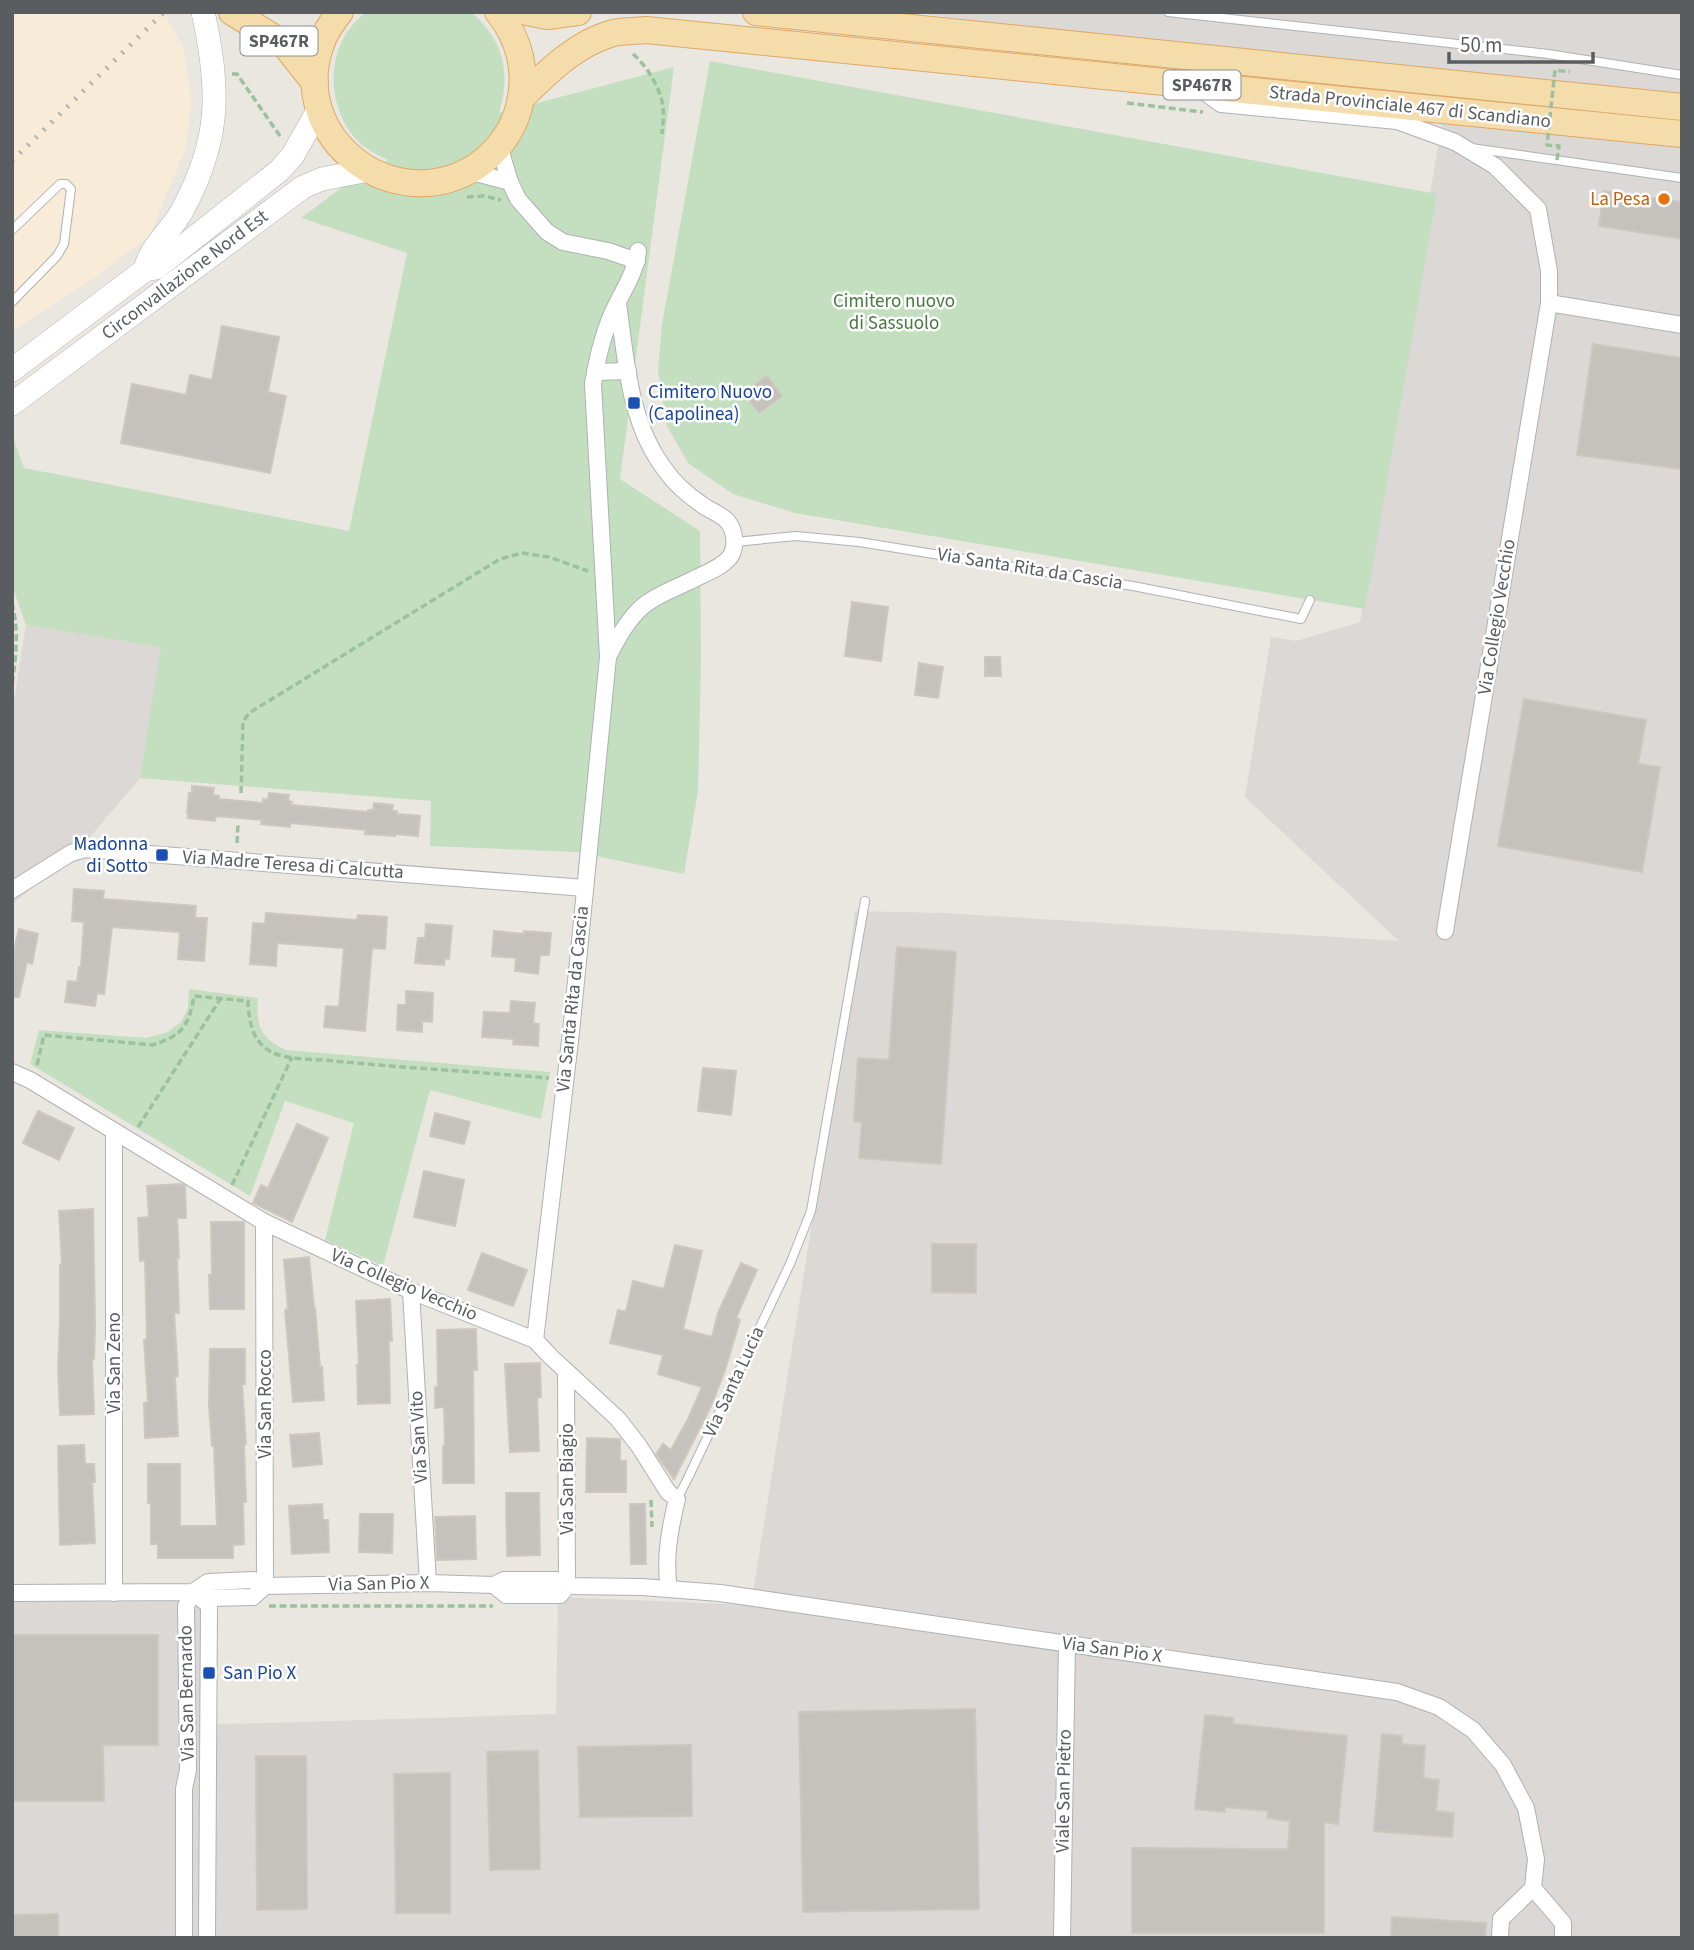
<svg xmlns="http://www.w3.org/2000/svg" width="1694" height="1950" font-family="'Source Sans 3',sans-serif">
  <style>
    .commercial { fill: #f8ebd7 }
    .industrial { fill: #dbd8d5 }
    .green { fill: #c4dfbf }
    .building { fill: #c5c1bd; stroke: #cec7c0; stroke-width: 2 }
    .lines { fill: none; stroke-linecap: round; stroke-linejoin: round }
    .lane-casing { stroke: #aeb2b4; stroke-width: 10 }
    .street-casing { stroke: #aeb2b4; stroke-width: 18 }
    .secondary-casing { stroke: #adb1b4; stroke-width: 24 }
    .primary-casing { stroke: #dea865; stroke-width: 28 }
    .path { stroke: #9bc19f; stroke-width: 3.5; stroke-dasharray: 7 3.5; stroke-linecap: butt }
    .lane { stroke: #fff; stroke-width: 8 }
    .street { stroke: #fff; stroke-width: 16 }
    .secondary { stroke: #fff; stroke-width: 23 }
    .primary { stroke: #f4dcab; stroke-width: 26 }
    .rail { stroke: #afb0b0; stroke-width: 5; stroke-dasharray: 2 9; stroke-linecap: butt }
    .path-bridge { stroke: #9bc19f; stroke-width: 3.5; stroke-dasharray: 7 3.5; stroke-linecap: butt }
    .food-dot { fill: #e8710a; stroke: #fff; stroke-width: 2.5 }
    .transit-dot { fill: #1a4fb4; stroke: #fff; stroke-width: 2.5 }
    .labels { text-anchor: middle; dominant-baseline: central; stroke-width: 5; stroke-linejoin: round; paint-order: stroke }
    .shield { fill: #fff; stroke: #8b8e8f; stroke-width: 2 }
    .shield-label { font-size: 18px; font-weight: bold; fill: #595d5f }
    .street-label { font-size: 19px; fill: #595d5f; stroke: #fff }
    .food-label { font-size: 19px; fill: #c56008; stroke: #fff; text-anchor: end }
    .park-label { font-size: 19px; fill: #447a3d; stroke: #fff }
    .transit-label { font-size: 19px; fill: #164399; stroke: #fff; text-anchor: start }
  </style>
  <rect width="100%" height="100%" fill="#eae6e0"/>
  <path class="commercial" d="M 12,12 L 164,12 L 184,49 L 191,98 L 186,148 L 150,235 L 92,280 L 12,331 Z"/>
  <g class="industrial">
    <path d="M 911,12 L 1682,12 L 1682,1938 L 12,1938 L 12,1602 L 200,1601 L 202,1725 L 556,1714 L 558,1597 L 751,1605 L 830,1111 L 855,911 L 943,913 L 1399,941 L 1245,797 L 1271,637 L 1296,641 L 1360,622 L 1448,85 Z"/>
    <path d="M 26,625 L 162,647 L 140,778 L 78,851 L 12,904 L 12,713 Z"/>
  </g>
  <g class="green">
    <path d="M 367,12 L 471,12 C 504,40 511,73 499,113 L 674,67 L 620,479 L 700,531 L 701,661 L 698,791 L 684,874 L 576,852 L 430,846 L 431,801 L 140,778 L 161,647 L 26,625 L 12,586 L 12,435 L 24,468 L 349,531 L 407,253 L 301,218 L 364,171 L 388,160 C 377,155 364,148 356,139 C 324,103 325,41 367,12 Z"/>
    <path d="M 710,61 L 1437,194 L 1365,609 L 795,513 L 733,494 L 688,463 L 667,426 L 658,371 L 662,324 Z"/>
    <path d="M 189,989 L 258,998 C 256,1026 260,1038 286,1050 L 550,1072 L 541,1119 L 430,1090 L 383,1266 L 325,1240 L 354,1123 L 285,1101 L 250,1196 L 30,1064 L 39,1030 L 146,1038 L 168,1032 L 181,1022 L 188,1008 Z"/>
  </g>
  <g class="building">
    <path d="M 1604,191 L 1682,202 L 1682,239 L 1599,226 Z"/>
    <path d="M 222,326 L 279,337 L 268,392 L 286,396 L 270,473 L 121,443 L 132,384 L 186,395 L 190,375 L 212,380 Z"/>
    <path d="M 1593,344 L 1682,358 L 1682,469 L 1577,455 Z"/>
    <path d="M 767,376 L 782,396 L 759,413 L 744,393 Z"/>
    <path d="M 852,602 L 888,607 L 881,661 L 845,656 Z"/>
    <path d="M 985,657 L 1000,657 L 1001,676 L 985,676 Z"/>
    <path d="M 919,663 L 943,667 L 938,698 L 915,695 Z"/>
    <path d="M 1524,699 L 1646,720 L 1638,764 L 1660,767 L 1642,872 L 1498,846 Z"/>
    <path d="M 192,786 L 214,788 L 213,795 L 219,796 L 219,799 L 263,803 L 263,799 L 268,800 L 269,793 L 289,795 L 288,801 L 292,802 L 291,805 L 368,812 L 368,810 L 373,810 L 374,803 L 393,805 L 392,811 L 397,811 L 397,814 L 420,816 L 418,836 L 395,834 L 395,836 L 365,834 L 366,830 L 290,823 L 290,827 L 261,824 L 262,820 L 216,816 L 215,821 L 188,818 L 188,813 L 187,813 L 189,793 L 192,793 Z"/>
    <path d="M 74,889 L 104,891 L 103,899 L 196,906 L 195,918 L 207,918 L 204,961 L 178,959 L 180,932 L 112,927 L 104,994 L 97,993 L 95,1006 L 65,1002 L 68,981 L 77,982 L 79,967 L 81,967 L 84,922 L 72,921 Z"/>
    <path d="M 266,913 L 357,920 L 358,915 L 387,917 L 385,949 L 372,948 L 365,1031 L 324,1027 L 326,1006 L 339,1007 L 344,948 L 277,943 L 276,966 L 250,964 L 253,923 L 265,924 Z"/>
    <path d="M 426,924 L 452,926 L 449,959 L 445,958 L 444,965 L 415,963 L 418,938 L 425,938 Z"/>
    <path d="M 19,929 L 38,934 L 32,964 L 27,962 L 19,997 L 12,997 L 12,959 Z"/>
    <path d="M 494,931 L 524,934 L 524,931 L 551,933 L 549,955 L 540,955 L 538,974 L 515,971 L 516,958 L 492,956 Z"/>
    <path d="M 897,947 L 956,952 L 941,1164 L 859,1158 L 862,1122 L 854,1121 L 858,1058 L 889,1060 Z"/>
    <path d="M 406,991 L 433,993 L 432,1022 L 422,1021 L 422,1032 L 397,1030 L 398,1005 L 406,1005 Z"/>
    <path d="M 511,1001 L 535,1003 L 533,1023 L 539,1024 L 538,1046 L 513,1044 L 514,1039 L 482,1037 L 484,1012 L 510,1013 Z"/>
    <path d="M 703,1068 L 736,1071 L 731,1115 L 698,1111 Z"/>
    <path d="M 38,1111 L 74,1128 L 59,1160 L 23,1143 Z"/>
    <path d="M 435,1113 L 470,1122 L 464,1144 L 430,1136 Z"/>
    <path d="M 297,1124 L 328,1138 L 292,1222 L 253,1203 L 261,1185 L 268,1188 Z"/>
    <path d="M 424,1171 L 464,1180 L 455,1226 L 414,1217 Z"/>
    <path d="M 180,1184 L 185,1186 L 186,1218 L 177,1218 L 179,1258 L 177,1258 L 179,1313 L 174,1313 L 178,1376 L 175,1377 L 178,1436 L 145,1438 L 144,1403 L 148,1402 L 144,1340 L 147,1339 L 145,1260 L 140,1261 L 138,1218 L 149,1217 L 147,1186 Z"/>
    <path d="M 93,1209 L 95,1325 L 94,1359 L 92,1359 L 94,1414 L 60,1415 L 58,1368 L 60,1322 L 60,1265 L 62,1265 L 59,1211 Z"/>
    <path d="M 211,1222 L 244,1222 L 244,1309 L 210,1309 L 209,1275 L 212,1275 Z"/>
    <path d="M 932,1244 L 976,1244 L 976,1293 L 932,1292 Z"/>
    <path d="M 675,1245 L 702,1251 L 683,1329 L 712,1337 L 718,1313 L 741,1263 L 757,1270 L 736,1318 L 740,1320 L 725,1370 L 712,1404 L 674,1479 L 656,1454 L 663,1444 L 671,1450 L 688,1419 L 702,1387 L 658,1374 L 663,1355 L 610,1343 L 618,1310 L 626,1312 L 633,1281 L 664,1289 Z"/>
    <path d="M 482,1253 L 527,1270 L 513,1306 L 468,1290 Z"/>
    <path d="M 309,1257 L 314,1308 L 315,1308 L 320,1367 L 322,1367 L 324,1400 L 293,1402 L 285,1310 L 288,1309 L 284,1260 Z"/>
    <path d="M 390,1299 L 392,1341 L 389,1341 L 390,1403 L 358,1404 L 357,1365 L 359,1365 L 356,1301 Z"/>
    <path d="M 476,1329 L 477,1370 L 473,1370 L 474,1483 L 443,1483 L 443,1446 L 445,1446 L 444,1407 L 435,1408 L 435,1387 L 438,1387 L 437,1330 Z"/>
    <path d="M 210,1349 L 245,1349 L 245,1384 L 242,1384 L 246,1444 L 244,1444 L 246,1502 L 243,1502 L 244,1544 L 233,1545 L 233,1558 L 158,1558 L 158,1544 L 151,1544 L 151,1503 L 148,1503 L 148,1464 L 180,1464 L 180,1526 L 217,1526 L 214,1446 L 212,1446 L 209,1405 Z"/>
    <path d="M 540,1363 L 541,1397 L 537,1398 L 539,1451 L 510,1452 L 505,1364 Z"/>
    <path d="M 319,1433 L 322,1464 L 293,1467 L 290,1435 Z"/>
    <path d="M 587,1438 L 620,1439 L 620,1461 L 626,1461 L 626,1492 L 586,1492 Z"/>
    <path d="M 84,1445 L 85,1464 L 94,1464 L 95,1482 L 92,1482 L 95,1543 L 60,1545 L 58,1446 Z"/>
    <path d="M 506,1493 L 539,1493 L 540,1555 L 507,1556 Z"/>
    <path d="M 322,1504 L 323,1520 L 328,1520 L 329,1552 L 292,1554 L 289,1506 Z"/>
    <path d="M 630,1504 L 645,1504 L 646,1564 L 631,1564 Z"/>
    <path d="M 360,1514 L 393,1514 L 392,1553 L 359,1552 Z"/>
    <path d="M 475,1516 L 476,1559 L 437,1560 L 435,1517 Z"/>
    <path d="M 12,1635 L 158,1635 L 158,1745 L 103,1745 L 104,1801 L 12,1801 Z"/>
    <path d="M 975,1709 L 979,1909 L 803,1912 L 799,1712 Z"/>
    <path d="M 1205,1715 L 1233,1718 L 1233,1724 L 1347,1736 L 1338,1824 L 1324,1822 L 1324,1933 L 1132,1933 L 1132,1848 L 1288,1849 L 1290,1821 L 1267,1818 L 1268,1811 L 1225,1807 L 1225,1812 L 1195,1809 Z"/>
    <path d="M 1382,1734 L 1402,1736 L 1402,1744 L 1425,1746 L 1423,1778 L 1439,1780 L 1436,1811 L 1454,1813 L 1452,1837 L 1374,1831 Z"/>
    <path d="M 691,1745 L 692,1816 L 580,1817 L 578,1747 Z"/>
    <path d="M 538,1751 L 540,1869 L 490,1870 L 487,1752 Z"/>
    <path d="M 256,1756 L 306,1756 L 307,1909 L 257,1910 Z"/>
    <path d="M 450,1773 L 450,1913 L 396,1913 L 394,1774 Z"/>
    <path d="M 58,1914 L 58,1938 L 12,1938 L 12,1915 Z"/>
    <path d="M 1392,1917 L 1486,1923 L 1485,1938 L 1391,1938 Z"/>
  </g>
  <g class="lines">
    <g class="lane-casing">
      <g id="lane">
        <path d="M 1168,12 L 1548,54 L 1682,75"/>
        <path d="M 1471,148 L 1682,178"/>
        <path d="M 12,230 L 60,184 L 66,184 L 71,189 L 64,244 L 57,256 L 12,302"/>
        <path d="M 735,542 L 796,536 L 859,542 L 1133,586 L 1301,619 L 1310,600"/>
        <path d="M 677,1499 L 687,1480 L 790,1264 L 811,1211 L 865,901"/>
      </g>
    </g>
    <g class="street-casing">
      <g id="street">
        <path d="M 1199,88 L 1221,104 L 1397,121 L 1455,142 L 1495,166 L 1538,209 L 1549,271 L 1549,303 L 1682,325"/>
        <path d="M 499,146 L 510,182 L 518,199 L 547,232 L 563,242 L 608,251 L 637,261"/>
        <path d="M 468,171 L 510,182"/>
        <path d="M 595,372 L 628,371"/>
        <path d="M 609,655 C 617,639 628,619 642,607 C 657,594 677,588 694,579 C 706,573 721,568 730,557 C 737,547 735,531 728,522 C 722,514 708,510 701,504 C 688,495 675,484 666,471 C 629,424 626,360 618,303"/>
        <path d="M 12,890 L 71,853 L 85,849 L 585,888"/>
        <path d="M 1445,931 L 1549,303"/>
        <path d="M 12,1072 L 30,1080 L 264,1222 L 411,1291 L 535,1340 L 550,1356 L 618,1419 L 639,1446 L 668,1492 L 677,1499 C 670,1528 664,1559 669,1589"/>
        <path d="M 114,1133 L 114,1593"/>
        <path d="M 264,1222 L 265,1586 L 428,1583 L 494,1585 L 504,1580 L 556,1580 L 567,1586 L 642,1587 L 720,1593 L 1397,1692 L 1439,1707 L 1473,1730 L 1503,1765 L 1526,1808 L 1536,1859 L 1533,1888 L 1501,1919 L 1500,1938"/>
        <path d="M 411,1291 L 428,1583"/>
        <path d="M 535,1340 L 571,1032 L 608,657 L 593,384 C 596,364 602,340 609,321 C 618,297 635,277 638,251"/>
        <path d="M 566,1371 L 567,1586"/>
        <path d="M 494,1585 L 506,1595 L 560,1595 L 567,1586"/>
        <path d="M 12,1593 L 193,1592 L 209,1598 L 253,1597 L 265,1586 L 253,1580 L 208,1582 L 193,1592 L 186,1606 L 188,1770 L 184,1789 L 184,1938"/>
        <path d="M 195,1594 L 209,1605 L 207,1938"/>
        <path d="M 1533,1888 L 1563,1923 L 1563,1938"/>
        <path d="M 1062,1938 L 1067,1643"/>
      </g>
    </g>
    <g class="secondary-casing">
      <g id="secondary">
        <path d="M 145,270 C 150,247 171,231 182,211 C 221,139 220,90 203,12"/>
        <path d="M 12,370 L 145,270 L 156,268 L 280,170 L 293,155 L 319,109"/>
        <path d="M 12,404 L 303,187 L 322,179 L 369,170"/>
      </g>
    </g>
    <g class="primary-casing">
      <g id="primary">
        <path d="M 232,12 L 284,44 L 315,83"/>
        <path d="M 340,12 C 332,22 325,32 321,44 C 287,138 394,220 477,166 C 497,152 513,131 519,107 C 528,73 520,39 498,12"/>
        <path d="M 527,12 L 547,16 L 578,12"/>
        <path d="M 756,12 L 1682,107"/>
        <path d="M 522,97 C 549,71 575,44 613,33 C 623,31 635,31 646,30 L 1682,134"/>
      </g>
    </g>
    <g class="path">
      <path d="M 633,54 C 645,64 657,83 661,98 C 665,110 663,122 662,134"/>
      <path d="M 232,74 L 237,74 L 280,136"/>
      <path d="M 1127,103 L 1203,112"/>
      <path d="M 467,197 L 484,196 L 501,200"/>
      <path d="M 12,603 C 19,630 16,657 12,685"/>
      <path d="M 241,793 L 243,722 L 249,713 L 500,559 L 522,553 L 549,557 L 588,571"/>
      <path d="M 237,843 L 238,824"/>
      <path d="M 37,1065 L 44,1035 L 152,1045 C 182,1036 189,1026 194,996 L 248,1001 C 249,1021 251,1040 271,1052 C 286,1060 317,1059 334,1061 C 406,1068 478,1072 549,1078"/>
      <path d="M 138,1127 L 221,998"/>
      <path d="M 232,1185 L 292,1057"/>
      <path d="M 651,1500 L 652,1527"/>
      <path d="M 269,1606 L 493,1606"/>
    </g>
    <use href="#lane" class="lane"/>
    <use href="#street" class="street"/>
    <use href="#secondary" class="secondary"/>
    <use href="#primary" class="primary"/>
    <path class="rail" d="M 12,161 L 164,12"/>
    <path class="path-bridge" d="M 1557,160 L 1559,146 L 1547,145 L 1555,70 L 1570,72"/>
  </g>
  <circle class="food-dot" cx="1664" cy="199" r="7"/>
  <g class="transit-dot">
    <rect x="627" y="396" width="14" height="14" rx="3.5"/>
    <rect x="155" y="848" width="14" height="14" rx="3.5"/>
    <rect x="202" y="1666" width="14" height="14" rx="3.5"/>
  </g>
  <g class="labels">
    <g class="shield">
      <rect x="240.5" y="26.5" width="77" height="29" rx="5"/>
      <rect x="1163.5" y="70.5" width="77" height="29" rx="5"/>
    </g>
    <g class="shield-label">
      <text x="279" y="41">SP467R</text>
      <text x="1202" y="85">SP467R</text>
    </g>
    <g class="street-label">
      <text transform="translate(1410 107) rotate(6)">Strada Provinciale 467 di Scandiano</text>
      <text transform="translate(185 275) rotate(-37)">Circonvallazione Nord Est</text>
      <text transform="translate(1030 569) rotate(9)">Via Santa Rita da Cascia</text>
      <text transform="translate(1497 617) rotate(-81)">Via Collegio Vecchio</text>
      <text transform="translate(293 865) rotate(4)">Via Madre Teresa di Calcutta</text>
      <text transform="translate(573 999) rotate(-84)">Via Santa Rita da Cascia</text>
      <text transform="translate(404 1285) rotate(23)">Via Collegio Vecchio</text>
      <text transform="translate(114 1363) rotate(-90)">Via San Zeno</text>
      <text transform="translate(734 1382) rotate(-65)">Via Santa Lucia</text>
      <text transform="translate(265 1404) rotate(-90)">Via San Rocco</text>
      <text transform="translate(419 1437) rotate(-93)">Via San Vito</text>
      <text transform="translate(567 1479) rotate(-90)">Via San Biagio</text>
      <text transform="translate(379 1584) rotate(-1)">Via San Pio X</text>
      <text transform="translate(1112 1650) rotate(8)">Via San Pio X</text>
      <text transform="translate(187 1693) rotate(-91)">Via San Bernardo</text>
      <text transform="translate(1064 1791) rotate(-89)">Viale San Pietro</text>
    </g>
    <g class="food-label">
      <text x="1650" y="199">La Pesa</text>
    </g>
    <g class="park-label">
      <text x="894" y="301">Cimitero nuovo<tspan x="894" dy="22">di Sassuolo</tspan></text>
    </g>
    <g class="transit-label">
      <text x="648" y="392">Cimitero Nuovo<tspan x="648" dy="22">(Capolinea)</tspan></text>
      <text x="148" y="844" text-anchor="end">Madonna<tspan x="148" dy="22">di Sotto</tspan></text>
      <text x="223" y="1673">San Pio X</text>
    </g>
  </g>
  <rect width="1694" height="1950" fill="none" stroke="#595d5f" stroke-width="28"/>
  <path d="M1449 52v10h144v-10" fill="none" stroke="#595d5f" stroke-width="3.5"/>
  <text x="1460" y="52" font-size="21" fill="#595d5f" stroke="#ffffff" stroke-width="5" paint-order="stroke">50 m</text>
</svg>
